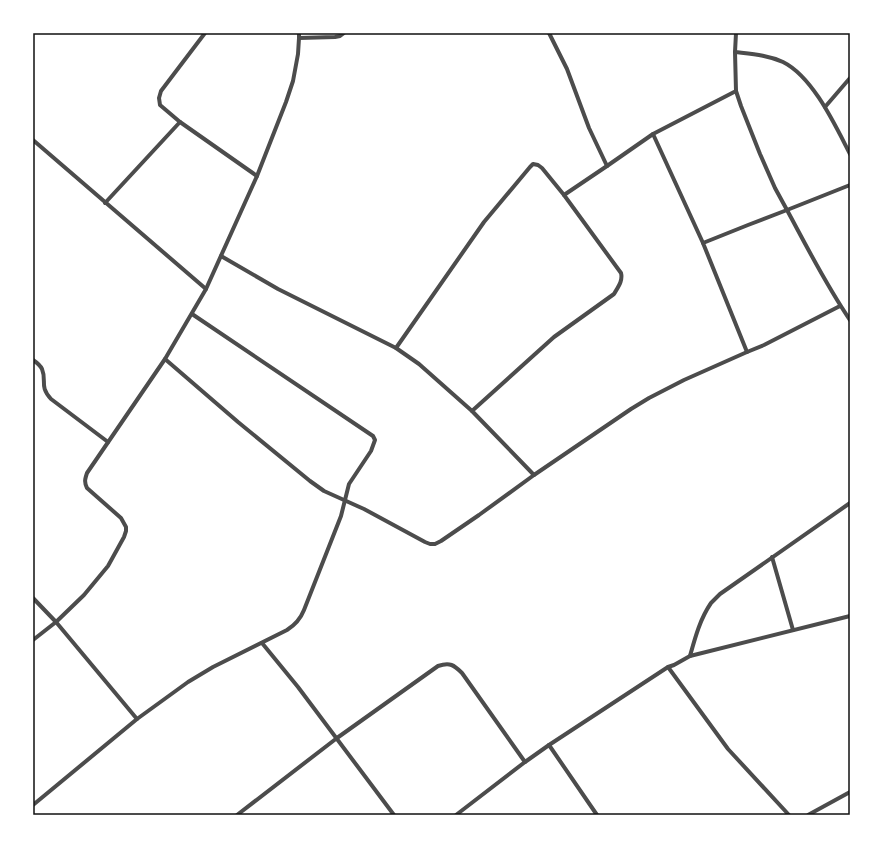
<svg xmlns="http://www.w3.org/2000/svg" width="883" height="848" font-family="Jost,sans-serif">
  <style>
    .lines { fill: none; stroke-linecap: round; stroke-linejoin: round }
    .minor { stroke: #4c4c4c; stroke-width: 4 }
    .neatline { fill: none; stroke: #111; stroke-width: 1.5 }
  </style>
  <rect width="100%" height="100%" fill="#fff"/>
  <g class="lines">
    <g class="minor">
      <path d="M 205,33 L 161,91 L 159,98 L 160,105 L 180,122 L 257,176"/>
      <path d="M 299,33 L 299,38 L 335,37 L 340,36 L 344,33"/>
      <path d="M 549,33 L 567,69 L 589,128 L 607,166 L 653,134"/>
      <path d="M 736,33 L 735,52 C 752,54 768,55 783,62 C 813,77 835,125 850,154"/>
      <path d="M 735,52 L 736,91 L 741,106 L 760,154 L 775,188 L 787,210 L 850,185"/>
      <path d="M 825,107 L 850,78"/>
      <path d="M 33,140 L 206,289"/>
      <path d="M 607,166 L 564,195 L 621,273 C 623,281 618,287 614,294 L 554,337 L 472,411 L 534,475 L 631,409 L 649,398 L 684,380 L 747,352"/>
      <path d="M 105,203 L 180,122"/>
      <path d="M 703,243 L 653,134 L 736,91"/>
      <path d="M 221,256 L 278,289 L 396,348 L 419,364 L 472,411"/>
      <path d="M 840,306 L 764,345 L 747,352 L 703,243 L 748,225 L 787,210 C 807,247 826,285 850,320"/>
      <path d="M 396,348 L 484,222 L 530,167 L 533,164 L 538,165 L 542,168 L 564,195"/>
      <path d="M 165,359 L 238,422 L 310,481 L 324,491 L 364,509 L 425,542 L 430,544 L 435,544 L 441,541 L 479,515 L 534,475"/>
      <path d="M 33,360 C 36,362 40,365 42,369 C 47,381 39,386 51,399 L 108,442"/>
      <path d="M 772,557 L 793,630"/>
      <path d="M 33,598 L 56,622 L 33,640"/>
      <path d="M 262,643 L 298,687 L 394,815"/>
      <path d="M 690,656 C 695,638 700,619 711,603 C 714,600 717,597 720,594 L 850,503"/>
      <path d="M 668,667 L 728,749 L 789,815"/>
      <path d="M 137,719 L 56,622 L 84,595 L 108,566 L 124,537 L 126,531 L 126,527 L 121,518 L 87,488 C 84,482 85,479 87,473 L 165,359 L 206,289 L 257,176 L 286,102 L 293,81 L 298,54 L 299,38"/>
      <path d="M 549,745 L 597,815"/>
      <path d="M 33,805 L 137,719 L 188,682 L 213,667 L 287,630 C 295,625 300,620 304,610 L 341,516 L 349,484 L 371,451 L 375,440 L 373,436 L 192,314"/>
      <path d="M 237,815 L 337,738 L 438,666 C 450,662 454,665 462,673 L 525,762"/>
      <path d="M 456,815 L 525,762 L 549,745 L 668,667 L 674,665 L 690,656 L 850,616"/>
      <path d="M 808,815 L 850,792"/>
    </g>
  </g>
  <rect width="883" height="848" fill="none" stroke="#ffffff" stroke-width="68"/>
  <rect x="34" y="34" width="815" height="780" class="neatline"/>
</svg>
